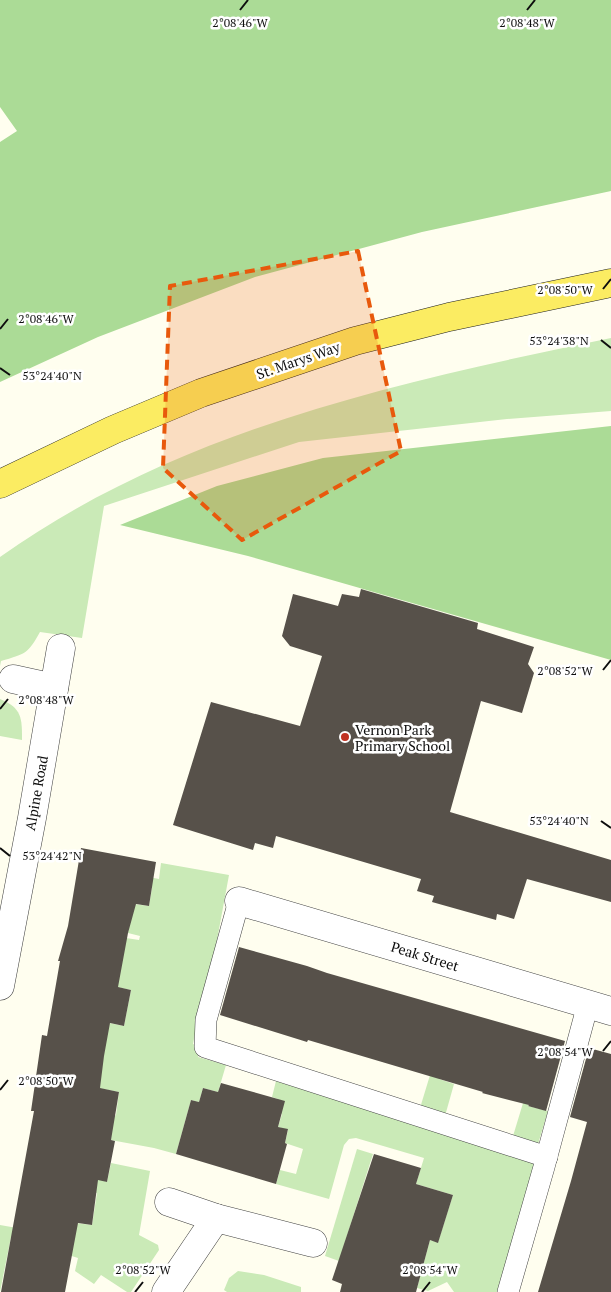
<svg xmlns="http://www.w3.org/2000/svg" width="611" height="1292" font-family="'PT Serif',serif">
  <style>
    .green { fill: #caeab7 }
    .forest { fill: #abdb96 }
    .building { fill: #57514a }
    .lines { fill: none; stroke-linecap: round; stroke-linejoin: round }
    .service-casing { stroke: #414141; stroke-width: 22 }
    .minor-casing { stroke: #414141; stroke-width: 29 }
    .primary-casing { stroke: #1f1f1f; stroke-width: 29 }
    .service { stroke: #fff; stroke-width: 21 }
    .minor { stroke: #fff; stroke-width: 28 }
    .primary { stroke: #fbec62; stroke-width: 28 }
    .marked { fill: #e8590c; fill-opacity: 0.2; stroke: #e8590c; stroke-width: 4; stroke-dasharray: 10 6; stroke-linejoin: round }
    .ticks { fill: none; stroke: #0e0e0e; stroke-width: 2 }
    .poi-dot { fill: #c13222; stroke: #fff; stroke-width: 2 }
    .labels { text-anchor: middle; dominant-baseline: central; stroke-width: 5; stroke-linejoin: round; paint-order: stroke }
    .street-label { font-size: 14px; fill: #0e0e0e; stroke: #fff }
    .poi-label { font-size: 14px; fill: #0e0e0e; stroke: #fff; text-anchor: start }
    .ticks-label { font-size: 12px; text-anchor: middle; fill: #0e0e0e; stroke: #fff; stroke-width: 5; stroke-linejoin: round; paint-order: stroke }
  </style>
  <rect width="100%" height="100%" fill="#fffeef"/>
  <g class="green">
    <path d="M 611,338 L 611,411 L 507,419 L 299,442 L 104,506 L 82,638 L 40,632 C 28,654 25,654 1,661 L 0,666 L 0,557 C 180,429 399,382 611,338 Z"/>
    <path d="M 0,699 C 22,708 22,718 22,740 L 0,736 Z"/>
    <path d="M 161,863 L 229,875 L 210,978 L 201,1003 L 193,1044 L 200,1047 L 198,1057 L 226,1065 L 218,1092 L 203,1088 L 199,1102 L 191,1100 L 176,1154 L 154,1148 L 89,1136 L 116,1115 L 119,1092 L 98,1088 L 109,1023 L 124,1026 L 131,990 L 117,987 L 126,938 L 139,940 L 140,936 L 128,933 L 133,904 L 149,906 L 152,888 L 137,884 L 139,875 L 159,879 Z"/>
    <path d="M 434,1062 L 443,1064 L 439,1079 L 454,1084 L 445,1116 L 420,1108 Z"/>
    <path d="M 276,1081 L 538,1163 L 501,1292 L 454,1292 L 447,1282 L 428,1291 L 417,1288 L 430,1240 L 438,1242 L 453,1195 L 416,1184 L 424,1158 L 356,1138 L 349,1139 L 344,1145 L 329,1199 L 276,1184 L 280,1170 L 296,1174 L 303,1149 L 285,1143 L 288,1130 L 278,1127 L 282,1114 L 275,1112 L 278,1099 L 272,1097 Z"/>
    <path d="M 527,1090 L 532,1092 L 528,1106 L 548,1111 L 538,1144 L 513,1136 Z"/>
    <path d="M 357,1149 L 373,1154 L 339,1261 L 325,1256 Z"/>
    <path d="M 111,1163 L 150,1171 L 139,1235 L 158,1245 L 159,1250 L 131,1292 L 127,1292 L 101,1275 L 94,1284 L 75,1271 L 78,1258 L 11,1237 L 0,1292 L 0,1225 L 74,1238 L 75,1223 L 92,1225 L 97,1193 L 80,1190 L 83,1173 L 107,1182 Z"/>
    <path d="M 238,1271 L 264,1275 L 301,1287 L 301,1292 L 227,1292 L 224,1290 L 229,1278 Z"/>
  </g>
  <g class="forest">
    <path d="M 0,0 L 611,0 L 611,191 L 422,232 L 255,277 L 98,337 L 0,382 L 0,142 L 17,131 L 0,107 Z"/>
    <path d="M 611,426 L 611,660 L 248,556 L 120,525 L 217,486 L 323,458 Z"/>
  </g>
  <g class="building">
    <path d="M 361,589 L 478,623 L 477,629 L 534,647 L 528,664 L 534,673 L 522,713 L 481,701 L 450,812 L 611,860 L 611,902 L 527,879 L 514,919 L 497,914 L 496,920 L 432,902 L 434,896 L 417,891 L 421,879 L 276,836 L 273,848 L 255,843 L 253,850 L 173,825 L 211,702 L 300,726 L 322,656 L 290,646 L 282,636 L 293,594 L 338,606 L 342,594 L 359,597 Z"/>
    <path d="M 81,848 L 156,862 L 149,906 L 136,904 L 128,933 L 118,987 L 131,990 L 124,1026 L 110,1023 L 104,1056 L 100,1088 L 119,1092 L 111,1140 L 115,1141 L 107,1182 L 98,1180 L 92,1225 L 78,1223 L 65,1292 L 1,1292 L 34,1111 L 31,1111 L 42,1035 L 47,1036 L 60,961 L 58,961 L 68,926 Z"/>
    <path d="M 239,947 L 307,966 L 327,973 L 565,1041 L 546,1111 L 528,1106 L 529,1105 L 482,1093 L 483,1092 L 308,1040 L 307,1042 L 220,1015 Z"/>
    <path d="M 589,1048 L 611,1054 L 611,1292 L 538,1292 L 571,1181 L 587,1122 L 570,1117 Z"/>
    <path d="M 221,1083 L 285,1101 L 278,1127 L 288,1129 L 285,1143 L 287,1144 L 276,1184 L 176,1154 L 191,1100 L 199,1102 L 203,1088 L 218,1092 Z"/>
    <path d="M 374,1154 L 421,1168 L 416,1184 L 453,1195 L 438,1243 L 430,1240 L 416,1292 L 340,1292 L 342,1284 L 332,1280 Z"/>
  </g>
  <g class="lines">
    <g class="service-casing">
      <g id="service">
        <path d="M 239,901 L 206,1020 L 205,1047 L 547,1157"/>
        <path d="M 508,1292 L 544,1167 L 588,1004"/>
      </g>
    </g>
    <g class="minor-casing">
      <g id="minor">
        <path d="M 13,679 L 54,688"/>
        <path d="M 239,901 L 611,1011"/>
        <path d="M 0,986 L 32,818 L 61,648"/>
        <path d="M 169,1202 L 216,1218"/>
        <path d="M 166,1292 L 216,1218 L 313,1243"/>
      </g>
    </g>
    <g class="primary-casing">
      <path id="primary" d="M 0,484 L 113,430 L 201,393 L 355,341 L 449,317 L 611,283"/>
    </g>
    <use href="#service" class="service"/>
    <use href="#minor" class="minor"/>
    <use href="#primary" class="primary"/>
  </g>
  <path class="marked" d="M 358,251 L 401,451 L 242,540 L 163,468 L 170,286 Z"/>
  <path class="ticks" d="M 240,10 L 248,0M 527,10 L 535,0M 603,289 L 611,279M 0,329 L 8,319M 601,340 L 611,348M 0,368 L 10,375M 603,670 L 611,660M 0,709 L 8,699M 601,821 L 611,828M 0,848 L 10,856M 603,1051 L 611,1041M 0,1090 L 8,1080M 135,1292 L 143,1282M 422,1292 L 430,1282"/>
  <circle class="poi-dot" cx="345" cy="737" r="5"/>
  <g class="labels">
    <g class="street-label">
      <text transform="translate(298 360) rotate(-19)">St. Marys Way</text>
      <text transform="translate(36 793) rotate(-80)">Alpine Road</text>
      <text transform="translate(425 956) rotate(17)">Peak Street</text>
    </g>
    <g class="poi-label">
      <text x="355" y="729">Vernon Park<tspan x="355" dy="16">Primary School</tspan></text>
    </g>
  </g>
  <g class="ticks-label">
    <text x="240" y="27">2°08'46"W</text>
    <text x="527" y="27">2°08'48"W</text>
    <text x="565" y="294">2°08'50"W</text>
    <text x="46" y="323">2°08'46"W</text>
    <text x="559" y="345">53°24'38"N</text>
    <text x="52" y="380">53°24'40"N</text>
    <text x="565" y="675">2°08'52"W</text>
    <text x="46" y="704">2°08'48"W</text>
    <text x="559" y="825">53°24'40"N</text>
    <text x="52" y="860">53°24'42"N</text>
    <text x="565" y="1056">2°08'54"W</text>
    <text x="46" y="1085">2°08'50"W</text>
    <text x="143" y="1274">2°08'52"W</text>
    <text x="430" y="1274">2°08'54"W</text>
  </g>
</svg>
